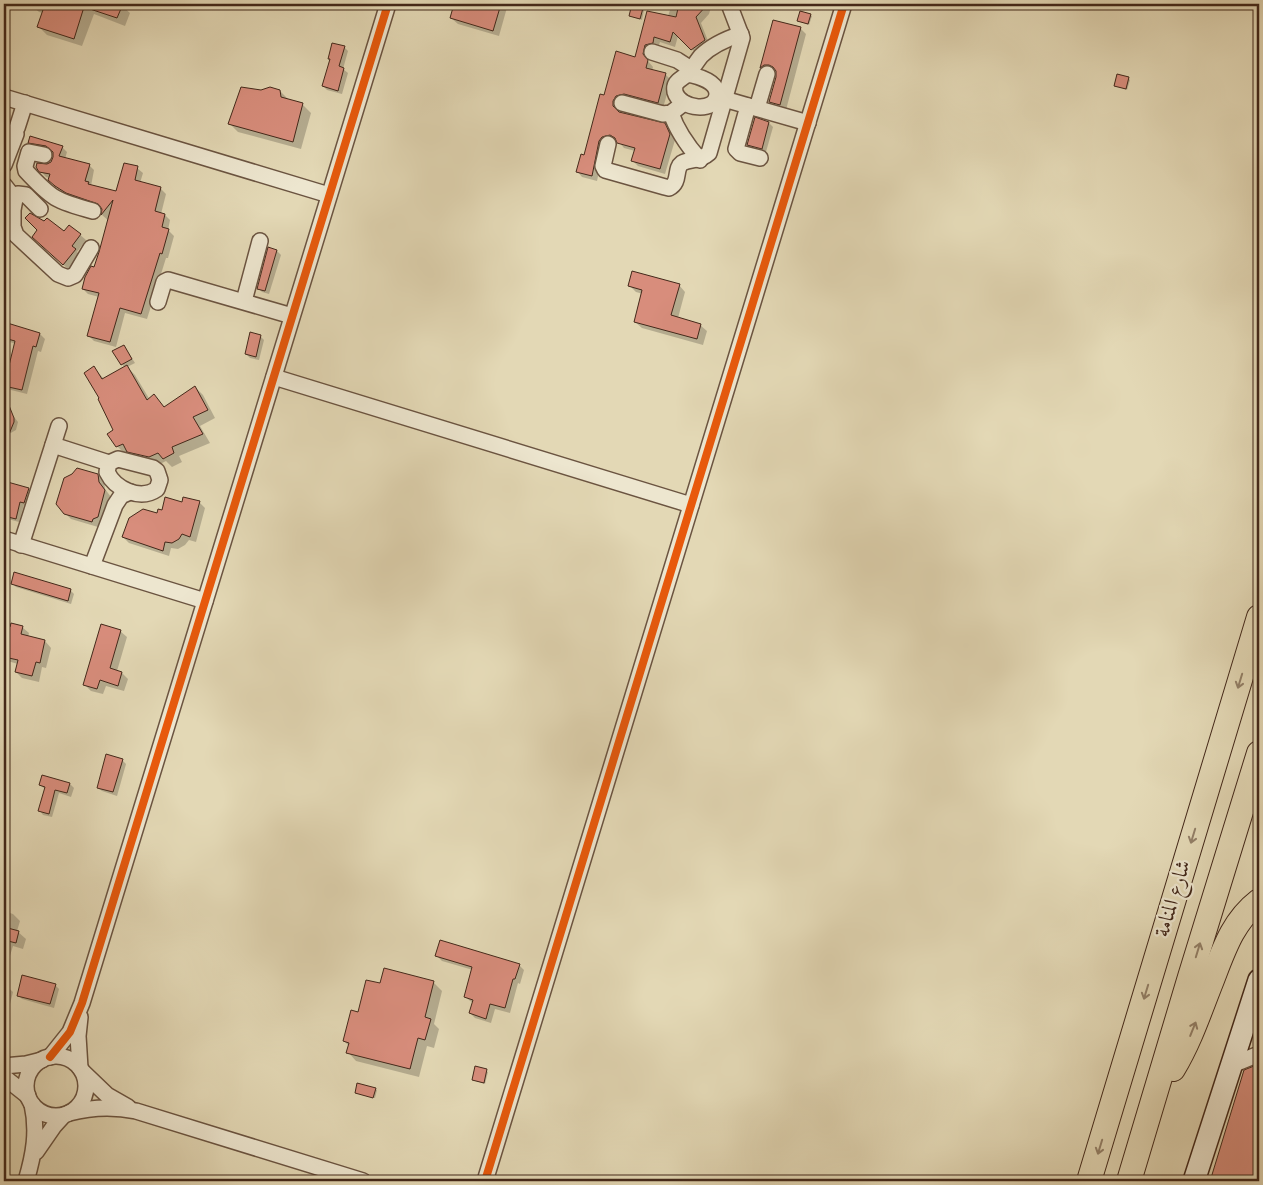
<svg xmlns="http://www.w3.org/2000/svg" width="1263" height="1185" font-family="'Sorts Mill Goudy',Amiri,serif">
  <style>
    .shadow { fill: #0003 }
    .building { fill: #d88d7c; stroke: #43281a }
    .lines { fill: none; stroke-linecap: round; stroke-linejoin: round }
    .street-casing { stroke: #6b5441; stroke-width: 18 }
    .secondary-casing { stroke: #43281a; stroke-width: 24 }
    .primary-casing { stroke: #43281a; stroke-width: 26 }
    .street { stroke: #ede6cf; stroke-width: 15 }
    .secondary { stroke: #ede6cf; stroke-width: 21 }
    .primary { stroke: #e3d8b5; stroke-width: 24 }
    .cycleway-casing { stroke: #ede6cf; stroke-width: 11 }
    .cycleway { stroke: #e8590c; stroke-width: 8 }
    .oneway { stroke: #938068 }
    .labels { text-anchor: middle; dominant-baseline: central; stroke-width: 4.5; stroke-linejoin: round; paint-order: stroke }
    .street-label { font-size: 21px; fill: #43281a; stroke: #ede6cf }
  </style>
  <rect width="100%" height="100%" fill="#e3d8b5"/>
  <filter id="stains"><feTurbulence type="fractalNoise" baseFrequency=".004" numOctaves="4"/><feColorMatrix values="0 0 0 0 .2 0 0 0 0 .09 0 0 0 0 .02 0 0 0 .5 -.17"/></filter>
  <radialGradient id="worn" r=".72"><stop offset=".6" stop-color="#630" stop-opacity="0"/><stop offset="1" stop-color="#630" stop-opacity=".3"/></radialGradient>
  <g class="shadow">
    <path d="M 30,4 L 120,4 L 130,13 L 125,26 L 94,14 L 82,46 L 47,35 L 39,27 L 43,13 L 39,12 Z"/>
    <path d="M 447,4 L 508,4 L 499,36 L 458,24 L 451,18 L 455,7 Z"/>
    <path d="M 672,4 L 712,4 L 709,14 L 701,23 L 710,46 L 697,54 L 678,36 L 675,47 L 660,42 L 658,48 L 648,54 L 648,61 L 653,67 L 652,71 L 666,75 L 671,80 L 663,108 L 618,106 L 618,112 L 664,124 L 670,130 L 675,140 L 665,174 L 638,166 L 632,160 L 635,151 L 624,148 L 618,141 L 612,140 L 604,148 L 597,181 L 582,177 L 577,171 L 585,157 L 605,96 L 635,58 L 648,12 L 668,16 Z"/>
    <path d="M 643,9 L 644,10 L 642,20 L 630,16 Z"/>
    <path d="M 810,15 L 812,16 L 809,25 L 798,21 Z"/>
    <path d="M 774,21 L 800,28 L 806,34 L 786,110 L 776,108 L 770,102 L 777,77 L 776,70 L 771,70 L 767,73 L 761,68 Z"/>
    <path d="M 344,47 L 348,51 L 343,69 L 348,73 L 342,94 L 327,90 L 323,86 L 331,60 L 329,58 Z"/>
    <path d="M 1128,78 L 1130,80 L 1127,90 L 1115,85 Z"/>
    <path d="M 261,91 L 280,91 L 289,100 L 302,104 L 311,113 L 301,149 L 238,132 L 229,123 Z"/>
    <path d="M 755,119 L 769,123 L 773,127 L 766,152 L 752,149 L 748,145 Z"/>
    <path d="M 30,143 L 62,147 L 67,152 L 65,159 L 89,165 L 94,170 L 91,186 L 117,193 L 137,168 L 143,173 L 140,183 L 161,189 L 166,194 L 161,214 L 165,215 L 170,220 L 168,230 L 174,236 L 168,258 L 166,258 L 147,319 L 125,313 L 116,347 L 94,341 L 89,336 L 99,297 L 88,294 L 83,289 L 95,268 L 109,221 L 102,215 L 103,208 L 67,195 L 55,186 L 50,178 L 46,177 L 37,167 L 52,162 L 54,158 L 54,151 L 35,148 Z"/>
    <path d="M 70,226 L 86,240 L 77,252 L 80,255 L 69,270 L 39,242 L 64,233 Z"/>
    <path d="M 277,251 L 281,255 L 269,294 L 262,292 L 258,288 Z"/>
    <path d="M 679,285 L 685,292 L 678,318 L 700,325 L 707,331 L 703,345 L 642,328 L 635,322 L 643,294 L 636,292 L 630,286 Z"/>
    <path d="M 4,323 L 40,334 L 45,339 L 41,352 L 38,351 L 27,394 L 11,390 L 6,385 L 16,344 L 4,340 Z"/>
    <path d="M 260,336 L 264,340 L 259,360 L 250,358 L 246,354 Z"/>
    <path d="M 124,346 L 135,363 L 127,367 L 135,375 L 150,400 L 154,396 L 165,408 L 195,387 L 203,395 L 215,418 L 200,426 L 210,443 L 179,456 L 182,462 L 172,467 L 166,461 L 158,465 L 137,460 L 130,452 L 125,454 L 117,446 L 115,430 L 94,368 L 104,379 L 125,368 L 114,352 Z"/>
    <path d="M 4,410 L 9,411 L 18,422 L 16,430 L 9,434 L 4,433 Z"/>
    <path d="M 98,475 L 104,481 L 105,489 L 111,497 L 104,523 L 99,525 L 98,527 L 71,519 L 65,513 Z"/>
    <path d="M 4,483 L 29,489 L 33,493 L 28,507 L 24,505 L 19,522 L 4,518 Z"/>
    <path d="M 199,502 L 205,508 L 196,542 L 189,540 L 185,545 L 178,549 L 171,548 L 169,556 L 129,543 L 123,537 L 158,514 L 183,503 Z"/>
    <path d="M 12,583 L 70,590 L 74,594 L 71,604 L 16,587 Z"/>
    <path d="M 4,627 L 11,628 L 22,627 L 29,633 L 28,637 L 45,641 L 51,648 L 46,668 L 42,667 L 39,682 L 22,678 L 16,672 L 18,664 L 4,660 Z"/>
    <path d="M 120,631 L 127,637 L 117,671 L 122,673 L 128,679 L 124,691 L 106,686 L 103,694 L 91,691 L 84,684 Z"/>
    <path d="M 122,760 L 126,764 L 117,796 L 102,791 L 98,788 Z"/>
    <path d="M 43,776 L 70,784 L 74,788 L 71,797 L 59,793 L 52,817 L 43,815 L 40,811 L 45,789 L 40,785 Z"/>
    <path d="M 4,911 L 13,914 L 20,921 L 17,931 L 26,939 L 23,949 L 13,946 L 9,959 L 4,957 Z"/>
    <path d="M 437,956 L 519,965 L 524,970 L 520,984 L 518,983 L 510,1013 L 495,1009 L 491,1023 L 475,1018 L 470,1013 L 473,1003 L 465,997 L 473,970 L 442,961 Z"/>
    <path d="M 434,983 L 442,991 L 434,1024 L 439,1029 L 434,1048 L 427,1046 L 419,1077 L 356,1061 L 348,1052 L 349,1046 L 344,1041 L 359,1013 L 381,985 Z"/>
    <path d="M 4,984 L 13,992 L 4,1028 Z"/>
    <path d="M 55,985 L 59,989 L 54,1008 L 22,999 L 18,995 Z"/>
    <path d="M 1259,1065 L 1259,1181 L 1227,1181 L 1221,1179 L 1221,1181 L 1216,1181 L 1213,1178 L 1246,1071 Z"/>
    <path d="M 476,1067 L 488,1072 L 485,1084 L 473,1080 Z"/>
    <path d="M 375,1089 L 377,1090 L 375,1098 L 356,1093 Z"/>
  </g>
  <g class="building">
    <path d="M 45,4 L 123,4 L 117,18 L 84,7 L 74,39 L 37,27 Z"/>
    <path d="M 454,4 L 501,4 L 493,31 L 450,18 Z"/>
    <path d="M 632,4 L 643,8 L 640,19 L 629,16 Z"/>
    <path d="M 679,4 L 708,4 L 696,17 L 705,40 L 691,50 L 673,32 L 670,42 L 654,37 L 653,43 L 645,45 L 643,54 L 648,60 L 646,68 L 666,73 L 658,103 L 624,94 L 616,96 L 613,101 L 613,106 L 619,112 L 665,123 L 670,134 L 660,169 L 631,161 L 635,148 L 617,143 L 615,138 L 610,135 L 602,137 L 599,141 L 592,176 L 576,172 L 581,154 L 584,155 L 600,94 L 604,95 L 616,51 L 635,57 L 647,11 L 676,17 Z"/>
    <path d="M 800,11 L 811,14 L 808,24 L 797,21 Z"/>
    <path d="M 773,20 L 801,27 L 780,105 L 769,102 L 776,77 L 776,71 L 773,67 L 769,65 L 764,65 L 760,68 Z"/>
    <path d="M 332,43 L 345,46 L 339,66 L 344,68 L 338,91 L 322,86 L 330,59 L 328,59 Z"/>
    <path d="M 1117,74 L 1129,77 L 1126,89 L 1114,86 Z"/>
    <path d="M 241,87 L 261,90 L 270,87 L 280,90 L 281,97 L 303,103 L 293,142 L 228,124 Z"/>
    <path d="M 755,117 L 769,122 L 762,149 L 747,145 Z"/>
    <path d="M 30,136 L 63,146 L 59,156 L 90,164 L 85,181 L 89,182 L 88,184 L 116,191 L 124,163 L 138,166 L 135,180 L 161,187 L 155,211 L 165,214 L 162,227 L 169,229 L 162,254 L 160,253 L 141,314 L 120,308 L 110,342 L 87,336 L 99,293 L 82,289 L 85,277 L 91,266 L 94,267 L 99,252 L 113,200 L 101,215 L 102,209 L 98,204 L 66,193 L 55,186 L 48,180 L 50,174 L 39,172 L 36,167 L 37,163 L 47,164 L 51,162 L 53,157 L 53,152 L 46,146 L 28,143 Z"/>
    <path d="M 30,213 L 44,221 L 47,218 L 64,231 L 69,225 L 81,234 L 72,246 L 76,249 L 63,265 L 32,237 L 37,230 L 25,218 Z"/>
    <path d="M 268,247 L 277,250 L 265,291 L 257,289 Z"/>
    <path d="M 632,271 L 680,284 L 671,315 L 701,324 L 697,339 L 634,322 L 642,290 L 628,286 Z"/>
    <path d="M 4,322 L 40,333 L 36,347 L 33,346 L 22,390 L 4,386 L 15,341 L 4,338 Z"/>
    <path d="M 250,332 L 261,335 L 256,357 L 245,354 Z"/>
    <path d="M 124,345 L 132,359 L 121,365 L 112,351 Z"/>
    <path d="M 127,365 L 147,400 L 154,394 L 164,407 L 195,386 L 208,410 L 193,417 L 203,434 L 172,447 L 174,453 L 163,459 L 158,453 L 149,457 L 127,452 L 123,444 L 116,447 L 107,434 L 113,430 L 98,399 L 99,398 L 84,373 L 94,366 L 102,379 Z"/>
    <path d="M 4,393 L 14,418 L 14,422 L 4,446 Z"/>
    <path d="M 77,468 L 98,474 L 99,482 L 105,490 L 98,517 L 93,519 L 92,522 L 64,514 L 56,504 L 64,478 L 72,474 Z"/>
    <path d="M 4,481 L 29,488 L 24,503 L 20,502 L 16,519 L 4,516 Z"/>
    <path d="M 165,497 L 182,502 L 183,497 L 200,501 L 190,537 L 182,534 L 179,539 L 172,543 L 165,542 L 163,551 L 122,537 L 129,518 L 143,509 L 157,513 L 158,509 L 162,510 Z"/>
    <path d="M 14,572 L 71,589 L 68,601 L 11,584 Z"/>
    <path d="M 11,623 L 23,626 L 21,634 L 45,640 L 40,663 L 36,662 L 32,676 L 15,672 L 18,660 L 4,657 L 4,625 L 10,627 Z"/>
    <path d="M 101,624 L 121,630 L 110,668 L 122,672 L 118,686 L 100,680 L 97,689 L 83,685 Z"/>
    <path d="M 106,754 L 123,759 L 113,792 L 97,788 Z"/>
    <path d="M 42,775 L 70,783 L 67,793 L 55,790 L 49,814 L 38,811 L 45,787 L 39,785 Z"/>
    <path d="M 4,927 L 19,931 L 16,943 L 4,940 Z"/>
    <path d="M 440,940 L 520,964 L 515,979 L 513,979 L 505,1008 L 490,1004 L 486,1019 L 469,1013 L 473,1000 L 464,997 L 472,967 L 435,956 Z"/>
    <path d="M 384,968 L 434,981 L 425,1017 L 431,1019 L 425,1040 L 418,1038 L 410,1069 L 346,1053 L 349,1043 L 343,1041 L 351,1010 L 358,1012 L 366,980 L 380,983 Z"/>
    <path d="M 22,975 L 56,984 L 50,1004 L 17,996 Z"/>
    <path d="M 1259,1064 L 1259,1181 L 1223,1181 L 1211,1178 L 1244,1070 Z"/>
    <path d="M 475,1066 L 487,1069 L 484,1083 L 472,1080 Z"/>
    <path d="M 357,1083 L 376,1088 L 373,1098 L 355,1093 Z"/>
  </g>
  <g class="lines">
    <g class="street-casing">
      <g id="street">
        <path d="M 652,52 L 677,60 L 691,69"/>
        <path d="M 687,74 C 697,76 717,81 717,94 C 717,113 680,110 675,92 C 673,82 680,80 686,75 C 692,70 696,62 701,56 C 712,45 726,39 741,34"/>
        <path d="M 4,97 L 329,195"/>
        <path d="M 717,97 L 808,123"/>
        <path d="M 622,103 L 663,114 L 671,113 L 684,103"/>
        <path d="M 748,106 L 736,149 L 740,153 L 760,158"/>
        <path d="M 757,108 L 767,74"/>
        <path d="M 671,113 C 677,131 687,145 700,160"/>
        <path d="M 17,128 L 25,103"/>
        <path d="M 608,144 L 603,166 L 605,170 L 665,187 L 669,188 C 681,182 674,169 682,163 C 691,158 699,162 709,153 L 742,38 L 729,4"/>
        <path d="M 44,155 L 29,152 L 25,166 L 26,171 C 52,199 56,201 93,211"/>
        <path d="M 4,165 L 16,134"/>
        <path d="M 4,185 L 15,199"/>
        <path d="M 40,209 L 26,195 L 18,194 L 15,199 L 13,210 L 13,227 L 16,235 L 58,274 L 68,278 L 75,275 L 91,248"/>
        <path d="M 244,301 L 260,241"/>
        <path d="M 158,302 L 164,282 L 168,280 L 292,316"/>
        <path d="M 274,377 L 691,505"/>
        <path d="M 53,445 L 109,463"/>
        <path d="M 118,459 L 153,468 L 157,471 L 160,480 L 157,489 C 140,501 115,489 107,472 L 109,463 Z"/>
        <path d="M 4,539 L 205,601"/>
        <path d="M 21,545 L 59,426"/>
        <path d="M 92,566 L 115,505 L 121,496 L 130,492"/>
        <path d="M 80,1017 L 78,1036 L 80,1068"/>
        <circle cx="56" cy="1086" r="30"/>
        <path d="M 50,1057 L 70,1032 L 82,1003 L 388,4"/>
        <path d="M 1232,1065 L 1259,1054"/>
        <path d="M 4,1066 L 26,1064 L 42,1060"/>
        <path d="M 83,1072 L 107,1095 L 128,1107"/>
        <path d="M 4,1077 L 28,1096"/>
        <path d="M 69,1113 C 92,1107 112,1106 136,1111 L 363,1181"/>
        <path d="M 36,1152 L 54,1126 L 64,1115"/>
        <path d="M 26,1181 C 34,1154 38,1131 32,1104"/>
        <path d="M 485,1181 L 844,4"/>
      </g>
    </g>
    <g class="secondary-casing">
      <path id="secondary" d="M 1194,1181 L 1259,980"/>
    </g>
    <g class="primary-casing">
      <g id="primary">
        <path d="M 1173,1069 C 1190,1041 1200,1010 1212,980 C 1224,949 1233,921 1259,901"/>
        <path d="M 1089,1181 L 1259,617"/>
        <path d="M 1129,1181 L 1190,977 L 1259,753"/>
      </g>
    </g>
    <use href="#street" class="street"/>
    <use href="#secondary" class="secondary"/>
    <use href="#primary" class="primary"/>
    <g class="cycleway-casing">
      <g id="cycleway">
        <path d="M 50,1057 L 70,1032 L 82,1003 L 388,4"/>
        <path d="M 485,1181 L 844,4"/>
      </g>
    </g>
    <use href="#cycleway" class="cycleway"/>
  </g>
  <defs><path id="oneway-shaft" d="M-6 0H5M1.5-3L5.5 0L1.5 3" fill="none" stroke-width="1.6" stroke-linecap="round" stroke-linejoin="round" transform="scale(1.25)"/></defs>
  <g class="oneway">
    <use href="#oneway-shaft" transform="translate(1240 681) rotate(107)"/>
    <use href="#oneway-shaft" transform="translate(1193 836) rotate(107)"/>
    <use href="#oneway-shaft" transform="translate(1198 950) rotate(-73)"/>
    <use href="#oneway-shaft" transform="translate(1146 992) rotate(107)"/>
    <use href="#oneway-shaft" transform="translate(1193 1029) rotate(-68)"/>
    <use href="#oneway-shaft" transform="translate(1100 1147) rotate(107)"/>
  </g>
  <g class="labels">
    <g class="street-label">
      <text transform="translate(1174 899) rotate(-73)">شارع المنامة</text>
    </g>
  </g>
  <rect width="1263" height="1185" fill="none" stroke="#e3d8b5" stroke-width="20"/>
  <rect x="5" y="5" width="1253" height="1175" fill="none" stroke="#43281a" stroke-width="2.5"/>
  <rect x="10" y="10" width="1243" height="1165" fill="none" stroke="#43281a"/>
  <rect width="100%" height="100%" filter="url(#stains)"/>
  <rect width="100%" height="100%" fill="url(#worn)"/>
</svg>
